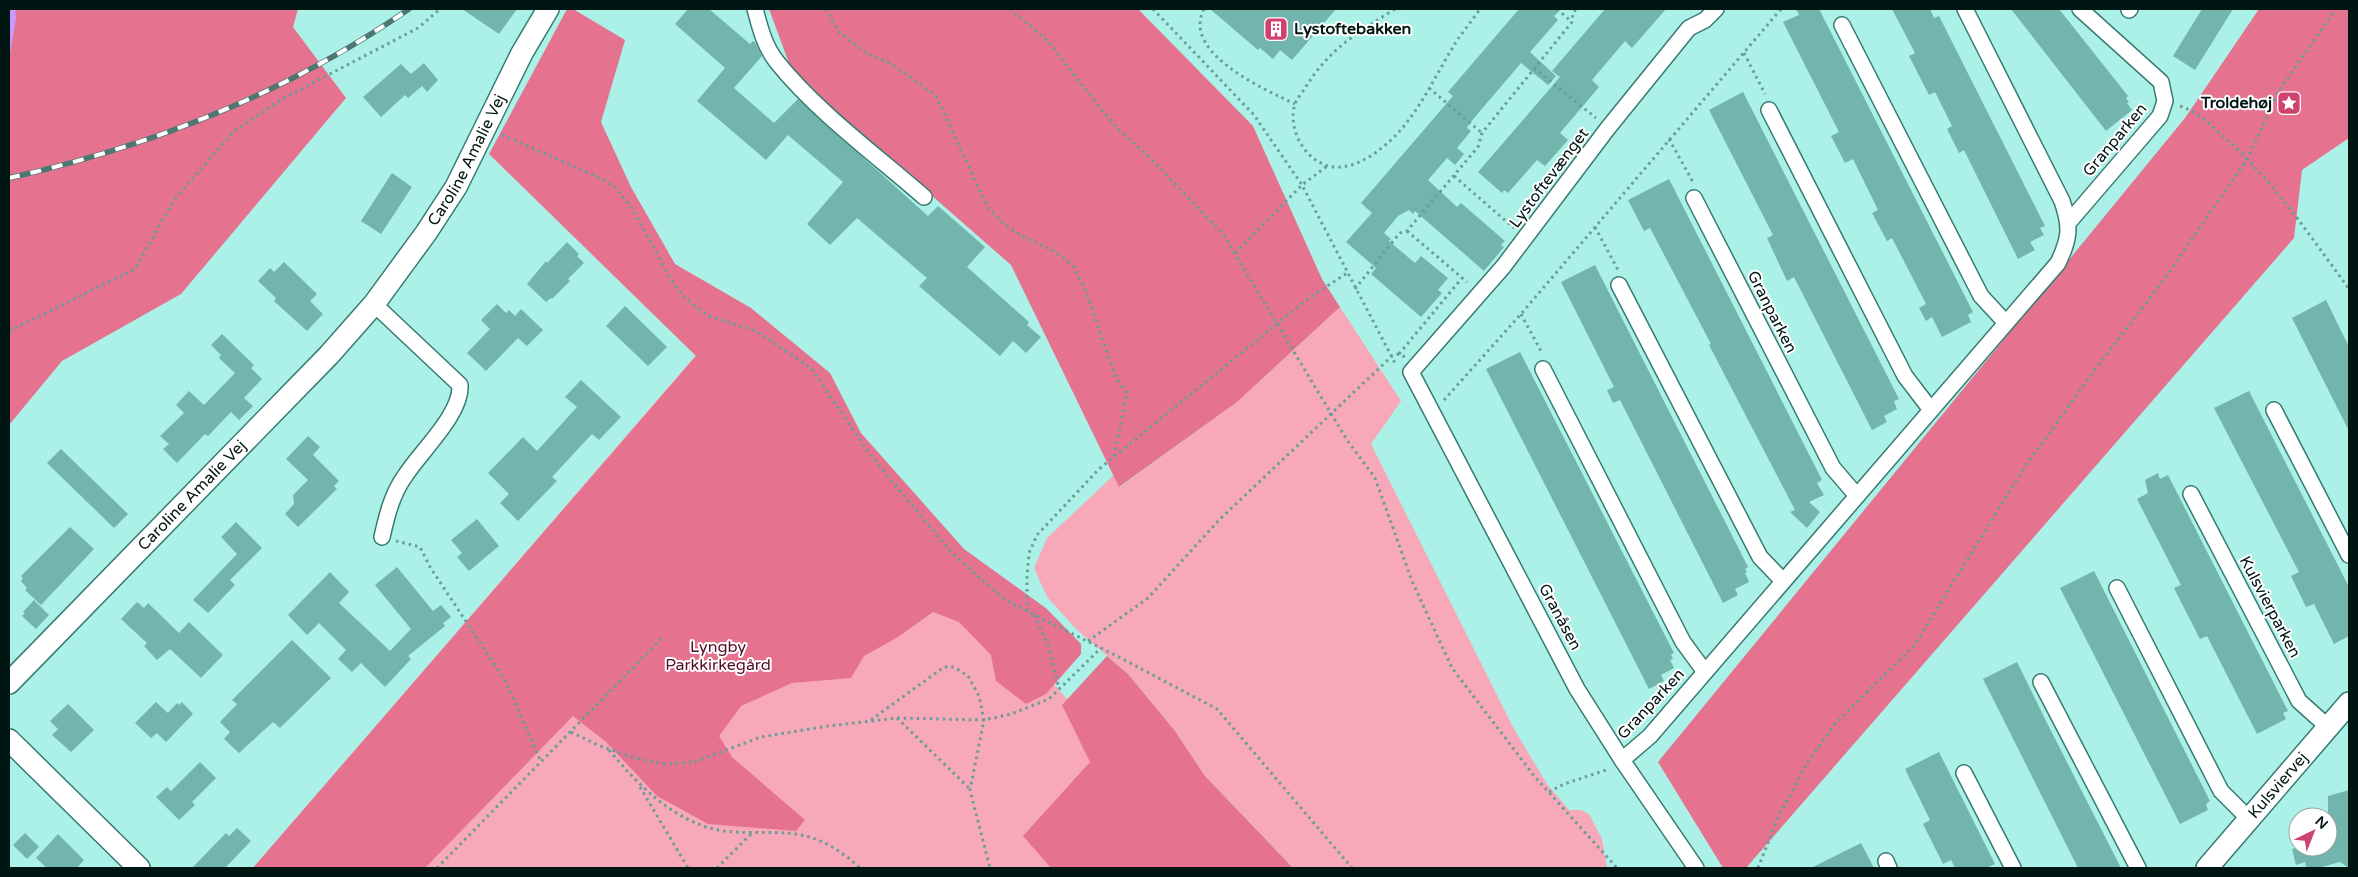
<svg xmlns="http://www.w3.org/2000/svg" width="2358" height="877" font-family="'Varela Round',sans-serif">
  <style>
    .green { fill: #f7a8b9 }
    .forest { fill: #e57390 }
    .water { fill: #c99afc }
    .building { fill: #71b5ac }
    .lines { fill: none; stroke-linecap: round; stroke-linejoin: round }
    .street-casing { stroke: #377b73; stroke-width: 18 }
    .secondary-casing { stroke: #377b73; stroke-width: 24 }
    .path { stroke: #6a9d96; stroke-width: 3; stroke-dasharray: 2.5 4; stroke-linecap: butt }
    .street { stroke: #fff; stroke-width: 15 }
    .secondary { stroke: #fff; stroke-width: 21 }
    .rail-casing { stroke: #4d7871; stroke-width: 5.5 }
    .rail { stroke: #fff; stroke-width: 4; stroke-dasharray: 11; stroke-linecap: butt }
    .labels { text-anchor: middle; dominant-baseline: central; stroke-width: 4; stroke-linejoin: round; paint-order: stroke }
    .poi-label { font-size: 16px; font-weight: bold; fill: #001613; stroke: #fff; text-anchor: start }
    .street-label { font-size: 16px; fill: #001613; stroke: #fff }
    .park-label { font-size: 16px; fill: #550d27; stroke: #fff }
  </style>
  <rect width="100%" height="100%" fill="#acf1e7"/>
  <g class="green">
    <path d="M 1340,307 L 1401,401 L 1371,444 L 1514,729 L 1547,784 L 1569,810 L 1581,810 L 1589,814 L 1602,839 L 1607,868 L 1293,868 L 1205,776 L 1175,731 L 1128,674 L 1076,629 L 1047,597 L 1034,568 L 1047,538 L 1114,475 L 1120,487 L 1237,402 Z"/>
    <path d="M 696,355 L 1021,647 L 1122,761 L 1240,868 L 253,868 Z"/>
  </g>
  <g class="forest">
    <path d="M 9,9 L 298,9 L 293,27 L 346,98 L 181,294 L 62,361 L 9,425 Z"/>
    <path d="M 567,9 L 573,9 L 625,40 L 601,122 L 631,187 L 675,264 L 751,308 L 830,373 L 861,433 L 964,549 L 1047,609 L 1081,644 L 1081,654 L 1046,694 L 1026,704 L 996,681 L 991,655 L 959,622 L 933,612 L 898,637 L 864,656 L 851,678 L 792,683 L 741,706 L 719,736 L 732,757 L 805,820 L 796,831 L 708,824 L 657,796 L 606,742 L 573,716 L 425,868 L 253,868 L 696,356 L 489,154 Z"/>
    <path d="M 769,9 L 1138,9 L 1253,126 L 1322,279 L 1340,307 L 1237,402 L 1119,487 L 1011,265 L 793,74 Z"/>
    <path d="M 2259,9 L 2349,9 L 2349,138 L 2302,170 L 2294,238 L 1746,868 L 1723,868 L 1658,762 L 2185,118 Z"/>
    <path d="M 1107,656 L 1128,674 L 1175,731 L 1205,776 L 1293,868 L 1051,868 L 1023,836 L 1090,762 L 1062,705 Z"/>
  </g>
  <path class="water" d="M 9,9 L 15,9 L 16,18 L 9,60 Z"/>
  <g class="building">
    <path d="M 462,9 L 517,9 L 499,34 Z"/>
    <path d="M 688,9 L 709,9 L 750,44 L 753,41 L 755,42 L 762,56 L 734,88 L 774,123 L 798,99 L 928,216 L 938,206 L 985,247 L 967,267 L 1029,322 L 1027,325 L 1041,337 L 1026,353 L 1013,341 L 1000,356 L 919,286 L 927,278 L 857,218 L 830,245 L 807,224 L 843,182 L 788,135 L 766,160 L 697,101 L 725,68 L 675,24 Z"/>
    <path d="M 1210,9 L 1336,9 L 1292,60 L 1280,50 L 1273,59 L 1260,48 L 1258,50 Z"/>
    <path d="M 1519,9 L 1561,9 L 1554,16 L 1558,20 L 1530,52 L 1556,76 L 1548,85 L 1521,63 L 1469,124 L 1467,128 L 1471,131 L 1457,148 L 1464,154 L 1455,165 L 1447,158 L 1428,180 L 1457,207 L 1461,203 L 1505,241 L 1501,245 L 1504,247 L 1484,271 L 1415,211 L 1413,214 L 1409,210 L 1398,216 L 1384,233 L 1391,239 L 1389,241 L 1415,263 L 1421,256 L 1448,278 L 1438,290 L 1442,293 L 1421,317 L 1371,274 L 1376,268 L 1346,242 L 1372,213 L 1361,203 L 1453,96 L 1448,92 Z"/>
    <path d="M 1605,9 L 1666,9 L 1632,48 L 1625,41 L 1592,80 L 1599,87 L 1560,133 L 1568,140 L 1545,166 L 1537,160 L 1508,193 L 1504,190 L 1502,193 L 1478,172 L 1560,77 L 1552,71 Z"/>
    <path d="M 1796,9 L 1819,9 L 1973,312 L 1968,315 L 1971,322 L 1942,337 L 1932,317 L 1926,321 L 1919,308 L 1926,304 L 1892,238 L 1887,241 L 1872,213 L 1878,210 L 1853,159 L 1845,163 L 1831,136 L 1839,132 L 1783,22 L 1799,15 Z"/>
    <path d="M 1892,9 L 1930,9 L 1934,18 L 1939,16 L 2045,226 L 2040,228 L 2044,235 L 2030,242 L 2035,250 L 2018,259 L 1964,150 L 1959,153 L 1947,129 L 1952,126 L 1935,92 L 1929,95 L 1909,56 L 1915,53 Z"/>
    <path d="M 2011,9 L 2059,9 L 2128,96 L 2126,98 L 2129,102 L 2127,103 L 2132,110 L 2106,131 Z"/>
    <path d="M 2202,9 L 2233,9 L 2195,70 L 2173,56 Z"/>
    <path d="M 424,63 L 438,80 L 427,92 L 422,86 L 408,98 L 405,95 L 381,117 L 363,97 L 401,64 L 411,74 Z"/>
    <path d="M 1743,92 L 1899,399 L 1894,401 L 1897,409 L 1884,416 L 1887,422 L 1872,430 L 1794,277 L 1787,281 L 1767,238 L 1773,235 L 1709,110 Z"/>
    <path d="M 392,173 L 412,187 L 381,234 L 361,221 Z"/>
    <path d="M 1669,179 L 1822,480 L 1817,483 L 1824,495 L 1809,502 L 1820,512 L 1807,528 L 1790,512 L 1795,510 L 1709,345 L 1711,344 L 1650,228 L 1644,231 L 1628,200 Z"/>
    <path d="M 567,242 L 579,254 L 577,256 L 584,263 L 568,279 L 570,281 L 552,299 L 551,298 L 546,302 L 527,284 L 546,261 L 547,263 Z"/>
    <path d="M 284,262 L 317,294 L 310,301 L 323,314 L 307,331 L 274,301 L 276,298 L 258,281 L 270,268 L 274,272 Z"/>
    <path d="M 1595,265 L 1748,567 L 1745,569 L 1747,572 L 1745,573 L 1749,582 L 1735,589 L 1738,595 L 1723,603 L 1620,400 L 1613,403 L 1607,390 L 1614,387 L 1561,282 Z"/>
    <path d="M 2326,300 L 2349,347 L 2349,431 L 2292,318 Z"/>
    <path d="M 497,304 L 506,313 L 509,310 L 515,316 L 521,309 L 543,330 L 527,346 L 518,338 L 486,371 L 467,353 L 490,329 L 481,320 Z"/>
    <path d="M 625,306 L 667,347 L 648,366 L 606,326 Z"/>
    <path d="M 222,334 L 254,365 L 251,368 L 262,379 L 244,398 L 253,406 L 239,420 L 231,412 L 208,436 L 205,434 L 177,463 L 163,449 L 169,444 L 160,436 L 184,413 L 176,405 L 189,391 L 204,405 L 235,373 L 219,358 L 221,355 L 211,345 Z"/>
    <path d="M 1520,352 L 1674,653 L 1671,654 L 1673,659 L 1670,660 L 1674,668 L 1661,675 L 1664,681 L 1649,689 L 1486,369 Z"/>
    <path d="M 581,380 L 621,417 L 599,440 L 592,434 L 552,477 L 557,481 L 518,521 L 500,503 L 509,494 L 488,473 L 523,437 L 537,451 L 577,407 L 565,397 Z"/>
    <path d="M 2249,391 L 2349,587 L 2349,636 L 2334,644 L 2314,604 L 2306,607 L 2291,576 L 2299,572 L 2214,408 Z"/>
    <path d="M 308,436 L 320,447 L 313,455 L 339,481 L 334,486 L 337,489 L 298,527 L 285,514 L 294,504 L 293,495 L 308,480 L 286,459 Z"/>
    <path d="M 61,449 L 128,514 L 114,528 L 47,463 Z"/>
    <path d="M 2158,473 L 2160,479 L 2168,475 L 2288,711 L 2283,713 L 2286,719 L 2257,734 L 2207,636 L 2200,639 L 2182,604 L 2174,588 L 2181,585 L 2137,499 L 2148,493 L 2145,480 Z"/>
    <path d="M 477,519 L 499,546 L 469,571 L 457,557 L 462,553 L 451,540 Z"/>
    <path d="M 236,522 L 262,548 L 230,580 L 235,585 L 208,613 L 193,600 L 237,554 L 221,537 Z"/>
    <path d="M 70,527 L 94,549 L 41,605 L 25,590 L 27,588 L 21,581 L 23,578 L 21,576 Z"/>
    <path d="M 397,567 L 433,611 L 441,605 L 451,617 L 443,623 L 445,626 L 408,656 L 411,659 L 385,687 L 361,663 L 352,672 L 338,659 L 346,650 L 319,623 L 307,635 L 288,615 L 330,572 L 349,592 L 339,603 L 390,651 L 411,629 L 375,585 Z"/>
    <path d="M 2094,571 L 2210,801 L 2206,804 L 2208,810 L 2180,824 L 2060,588 Z"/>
    <path d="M 34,600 L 49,615 L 36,629 L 22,616 L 25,613 L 23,612 Z"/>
    <path d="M 137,602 L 144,608 L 148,603 L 179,633 L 189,622 L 223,655 L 201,678 L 170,649 L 157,660 L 144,646 L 147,643 L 121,619 Z"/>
    <path d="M 292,640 L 331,678 L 280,728 L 273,722 L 239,753 L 224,739 L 230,732 L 220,722 L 237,704 L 232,700 Z"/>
    <path d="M 2017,662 L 2046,721 L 2121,868 L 2078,868 L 1983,679 Z"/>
    <path d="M 156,702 L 168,713 L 177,703 L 179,705 L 182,702 L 193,714 L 166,742 L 157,733 L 151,738 L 135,723 Z"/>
    <path d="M 68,704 L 94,730 L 71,752 L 52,735 L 58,729 L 50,721 Z"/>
    <path d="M 1939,752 L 1995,864 L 1986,868 L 1955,868 L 1951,860 L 1943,864 L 1923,824 L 1930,820 L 1905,769 Z"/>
    <path d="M 200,762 L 216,778 L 192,802 L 195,805 L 179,820 L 156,797 L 167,787 L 171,791 Z"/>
    <path d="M 2349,790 L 2349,868 L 2340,862 L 2318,868 L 2306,868 L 2305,862 L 2296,865 L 2292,849 L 2300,847 L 2328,847 L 2328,796 Z"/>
    <path d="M 237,828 L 251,841 L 225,868 L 192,868 L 226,833 L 229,836 Z"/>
    <path d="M 25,833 L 39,847 L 27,859 L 13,845 Z"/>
    <path d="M 58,834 L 84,860 L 77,868 L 47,868 L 36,858 Z"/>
    <path d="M 1861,843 L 1874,868 L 1811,868 Z"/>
  </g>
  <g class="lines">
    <g class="street-casing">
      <g id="street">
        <path d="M 755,9 C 760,27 764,46 777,62 C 815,110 877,156 924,197"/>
        <path d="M 2129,10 L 2130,9"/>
        <path d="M 1842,25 L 1981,296 L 2006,323"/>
        <path d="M 1769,110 L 1905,376 L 1931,410"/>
        <path d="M 1694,198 L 1833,468 L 1857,496"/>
        <path d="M 2069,222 L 2160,116 L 2165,101 L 2161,82 L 2080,9"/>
        <path d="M 1619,285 L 1760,557 L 1783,581"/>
        <path d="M 374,304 L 460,385 C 462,414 420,452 405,476 C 392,494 387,515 382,537"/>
        <path d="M 1543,369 L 1683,642 L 1705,672"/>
        <path d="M 2274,410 L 2349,555"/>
        <path d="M 2191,494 L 2299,701 L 2328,727"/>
        <path d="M 2117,588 L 2221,791 L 2250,820"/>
        <path d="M 2041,682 L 2138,868"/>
        <path d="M 1622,760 L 1650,736 L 2058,263 C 2070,238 2071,227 2062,201 L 1965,9"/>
        <path d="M 1964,773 L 2013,868"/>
        <path d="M 1886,861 L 1889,868"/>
        <path d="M 1696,868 L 1622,760 L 1577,689 L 1411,372 L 1503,267 L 1608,128 L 1689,28 L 1705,20 L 1716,9"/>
      </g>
    </g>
    <g class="secondary-casing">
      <g id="secondary">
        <path id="s1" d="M 9,683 L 329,355 L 374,304 L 426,233 L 456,187 L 522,53 L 548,9"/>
        <path d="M 9,740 L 139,868"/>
        <path id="s2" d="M 2207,868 L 2349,703"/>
      </g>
    </g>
    <g class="path">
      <path d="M 825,9 L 839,32 L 866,53 L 893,65 L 936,96 L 988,208 L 1004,224 L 1024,237 L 1054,251 L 1072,265 L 1084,286 L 1115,375 L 1127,393 L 1114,456"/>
      <path d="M 1010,9 L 1051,44 L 1080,83 L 1117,128 L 1150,158 L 1223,234 L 1347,440 L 1375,478 L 1412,581 L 1452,668 L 1535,777 L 1617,868"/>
      <path d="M 1153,9 L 1254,115 L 1302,185 L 1396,365"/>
      <path d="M 1204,9 C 1181,53 1264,89 1295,104"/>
      <path d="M 1395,9 C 1358,32 1329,49 1305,88 C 1302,93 1297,98 1295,104 C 1286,132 1310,170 1341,167 C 1354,166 1369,158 1379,150 C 1416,123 1434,76 1458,39 C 1465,29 1473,19 1480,9"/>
      <path d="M 1557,9 L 1572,22"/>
      <path d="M 1744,53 L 1765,94"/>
      <path d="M 1534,68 L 1596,118"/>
      <path d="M 1429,88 L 1482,133"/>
      <path d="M 2180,106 C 2198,112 2209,124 2223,136 C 2273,180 2310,236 2349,289"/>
      <path d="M 502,135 L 598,177 L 615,187 L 630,205 L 673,283 L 687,300 L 709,316 L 756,331 L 811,368 L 872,457 L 951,552 L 1005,600 L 1115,655 L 1217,709 L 1352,868"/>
      <path d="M 1669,139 L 1693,182"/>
      <path d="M 1454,176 L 1514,228"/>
      <path d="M 1595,227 L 1618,270"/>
      <path d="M 1407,231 L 1467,282"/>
      <path d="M 1235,253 L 1302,185 L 1327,166"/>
      <path d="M 1355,289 L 1394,240 L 1400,233 L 1407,231 L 1478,147 L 1482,133 L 1572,22 L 1573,13 L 1576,9"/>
      <path d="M 1521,314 L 1542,353"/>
      <path d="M 9,331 L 135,269 L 174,200 L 233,132 L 284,98 L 418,28 L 440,9"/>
      <path d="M 1399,354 L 1462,278"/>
      <path d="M 1444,400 L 1521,314 L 1781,9"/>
      <path d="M 396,541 L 420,547 L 430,567 L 506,682 L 541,762"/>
      <path d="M 1027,611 L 1027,578 L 1029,553 L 1037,535 L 1099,469 L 1306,300 L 1347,273"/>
      <path d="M 1034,615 L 1049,647 L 1059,689"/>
      <path d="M 1088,641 L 1148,598 L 1219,520 L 1392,356 L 1399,354 L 1405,357"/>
      <path d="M 897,718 L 970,789"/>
      <path d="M 871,720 L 944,667 L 954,667 L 968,676 L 979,696 L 984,720 L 970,790 L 990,868"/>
      <path d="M 571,732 L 600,746 L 631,757 L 664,764 L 694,762 L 761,737 L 828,726 L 897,718 L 984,720 L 1011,714 L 1049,699 L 1101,648"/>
      <path d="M 609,750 C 637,783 664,812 706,827 C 737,837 770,829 801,835 C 823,839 844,853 860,868"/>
      <path d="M 640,787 L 688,868"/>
      <path d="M 1549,792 L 1564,784 L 1609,769"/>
      <path d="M 437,868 L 663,637"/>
      <path d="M 717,868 L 751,834"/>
      <path d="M 1758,868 L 1778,817 L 1807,763 L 1835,724 L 1914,646 L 2022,471 L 2093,372 L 2161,284 L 2248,158 L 2278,92 L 2336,9"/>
    </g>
    <use href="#street" class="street"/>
    <use href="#secondary" class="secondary"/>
    <g class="rail-casing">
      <path id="rail" d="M 9,178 C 152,146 289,92 409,9"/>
    </g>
    <use href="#rail" class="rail"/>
  </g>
  <defs>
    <g id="building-square" transform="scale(1.25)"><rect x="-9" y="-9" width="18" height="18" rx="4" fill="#d04370" stroke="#fff"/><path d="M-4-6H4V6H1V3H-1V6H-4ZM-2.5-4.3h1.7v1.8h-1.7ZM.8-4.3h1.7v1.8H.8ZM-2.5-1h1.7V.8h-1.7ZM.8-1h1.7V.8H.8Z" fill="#fff"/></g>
    <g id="sight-square" transform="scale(1.25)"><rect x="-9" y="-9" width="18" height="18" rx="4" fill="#d04370" stroke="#fff"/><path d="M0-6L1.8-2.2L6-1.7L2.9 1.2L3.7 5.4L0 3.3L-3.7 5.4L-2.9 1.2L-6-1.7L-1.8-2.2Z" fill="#fff"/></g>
  </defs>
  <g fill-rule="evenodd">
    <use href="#building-square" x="1276" y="29"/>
    <use href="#sight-square" x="2289" y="103"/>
  </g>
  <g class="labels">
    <g class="poi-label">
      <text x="1294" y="29">Lystoftebakken</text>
      <text x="2272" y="103" text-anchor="end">Troldehøj</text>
    </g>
    <g class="street-label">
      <text transform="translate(2115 140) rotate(-50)">Granparken</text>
      <text stroke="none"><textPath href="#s1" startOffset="698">Caroline Amalie Vej</textPath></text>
      <text transform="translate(1549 178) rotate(-53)">Lystoftevænget</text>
      <text transform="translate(1772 312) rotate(63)">Granparken</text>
      <text stroke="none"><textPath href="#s1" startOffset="262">Caroline Amalie Vej</textPath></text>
      <text transform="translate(2270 607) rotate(62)">Kulsvierparken</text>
      <text transform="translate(1560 617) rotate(62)">Granåsen</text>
      <text transform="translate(1651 704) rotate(-47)">Granparken</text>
      <text stroke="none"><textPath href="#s2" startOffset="109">Kulsviervej</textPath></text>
    </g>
    <g class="park-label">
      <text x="718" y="647">Lyngby<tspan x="718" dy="18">Parkkirkegård</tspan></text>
    </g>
  </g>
  <rect width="2358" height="877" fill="none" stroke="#001613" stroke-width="20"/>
  <g transform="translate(2313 832) rotate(43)"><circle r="24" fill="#ffffff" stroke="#99a2a1"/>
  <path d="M0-4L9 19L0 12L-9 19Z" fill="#d04370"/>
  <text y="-8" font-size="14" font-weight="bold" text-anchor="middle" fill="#001613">N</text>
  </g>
</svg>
